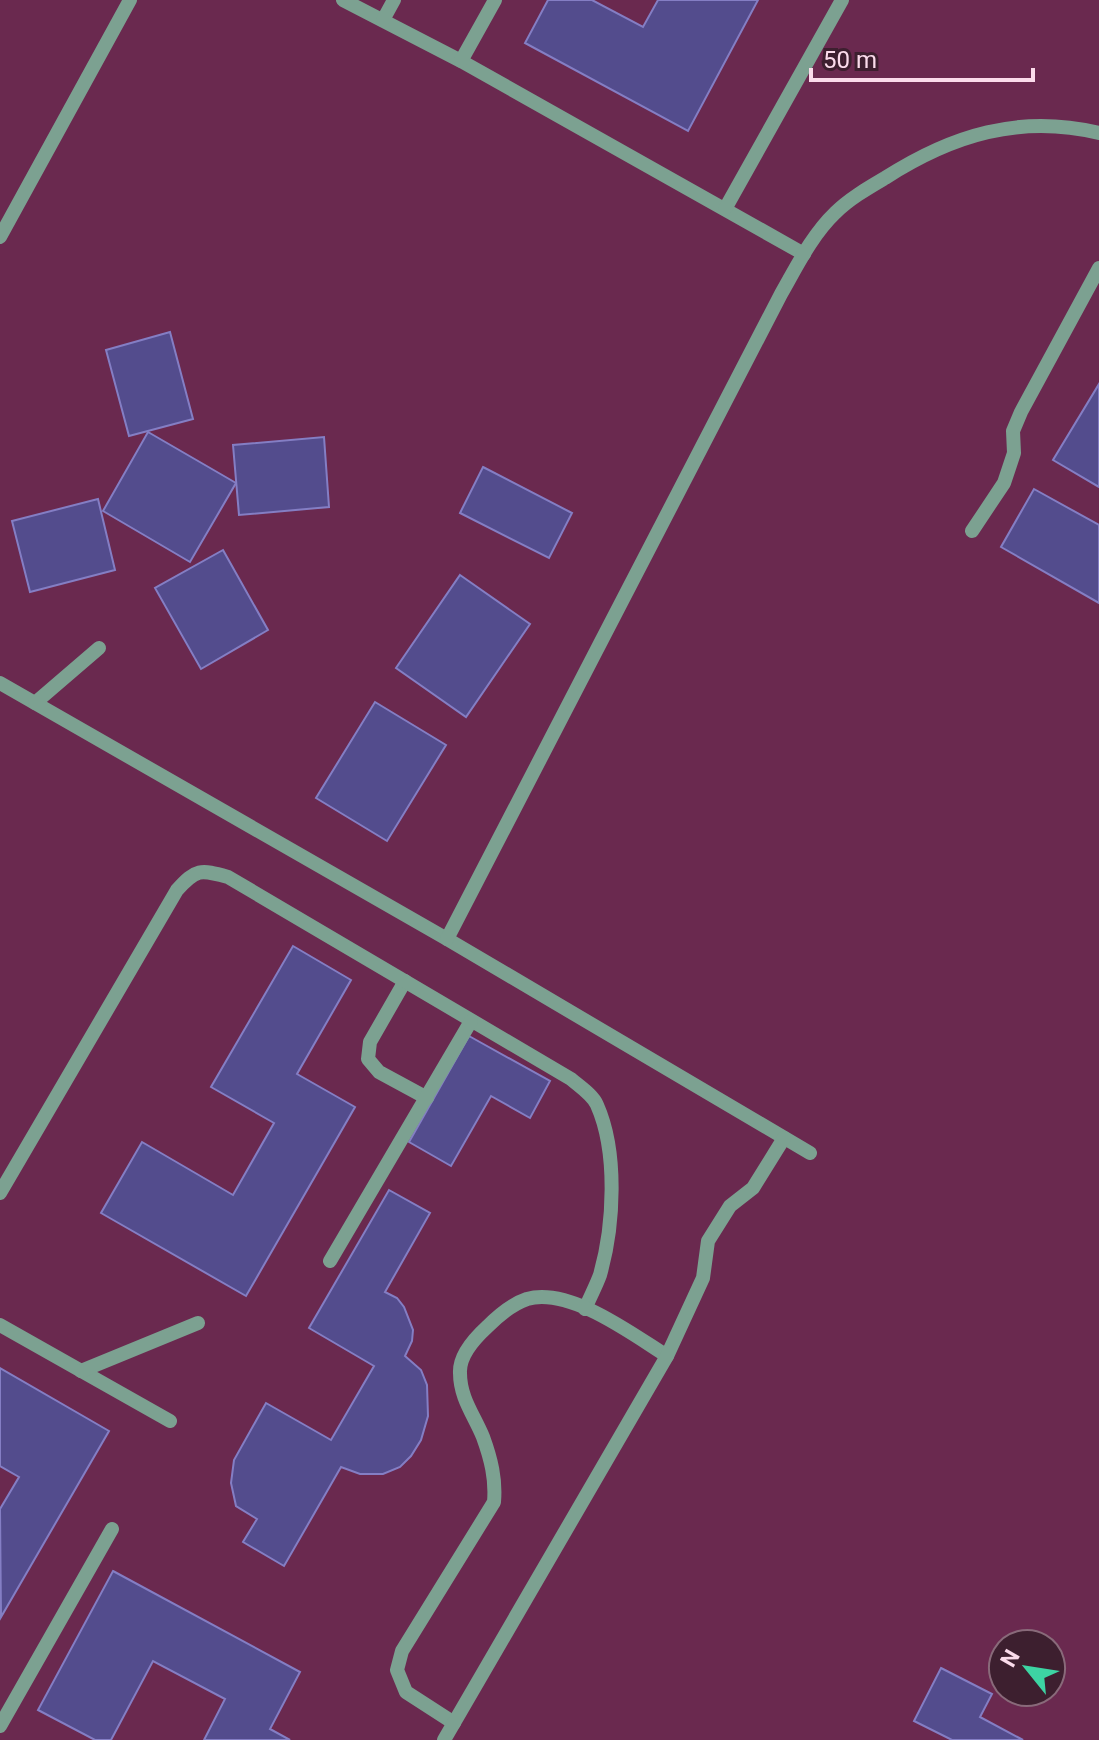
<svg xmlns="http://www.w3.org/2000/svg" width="1099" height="1740" font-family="Roboto,sans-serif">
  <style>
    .building { fill: #534c8d; stroke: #847ec4; stroke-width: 2 }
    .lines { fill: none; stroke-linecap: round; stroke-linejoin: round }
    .minor { stroke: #7ca191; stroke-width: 14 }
  </style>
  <rect width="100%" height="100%" fill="#6a294f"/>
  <g class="building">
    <path d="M 548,0 L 592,0 L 643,27 L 658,0 L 758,0 L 688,131 L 525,43 Z"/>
    <path d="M 170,332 L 193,419 L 129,436 L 106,350 Z"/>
    <path d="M 1099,384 L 1099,487 L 1053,460 Z"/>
    <path d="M 148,432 L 236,483 L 190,562 L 103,511 Z"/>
    <path d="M 324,437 L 329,507 L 239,515 L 233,445 Z"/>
    <path d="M 483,467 L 572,513 L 549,558 L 460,513 Z"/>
    <path d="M 1034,489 L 1099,525 L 1099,603 L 1001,547 Z"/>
    <path d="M 98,499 L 115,570 L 30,592 L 12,521 Z"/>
    <path d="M 223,550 L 268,630 L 201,669 L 155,588 Z"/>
    <path d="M 460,575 L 530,624 L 466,717 L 396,668 Z"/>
    <path d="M 375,702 L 446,745 L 387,841 L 316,798 Z"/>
    <path d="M 293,946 L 351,980 L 297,1074 L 355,1107 L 246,1296 L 101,1213 L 142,1142 L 233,1195 L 274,1123 L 211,1087 Z"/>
    <path d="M 469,1036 L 550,1081 L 530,1118 L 491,1096 L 451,1166 L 409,1142 Z"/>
    <path d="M 389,1190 L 430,1213 L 385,1292 L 397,1298 L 404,1307 L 413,1330 L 412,1341 L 405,1356 L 421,1370 L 427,1385 L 428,1416 L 421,1440 L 411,1456 L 400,1467 L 383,1474 L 360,1474 L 341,1467 L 284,1566 L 243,1542 L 257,1519 L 236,1506 L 231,1483 L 234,1460 L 266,1403 L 331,1440 L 374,1366 L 309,1328 Z"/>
    <path d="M 0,1368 L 109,1431 L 1,1617 L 0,1509 L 19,1477 L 0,1466 Z"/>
    <path d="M 113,1571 L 300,1672 L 270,1729 L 290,1740 L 204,1740 L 225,1699 L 153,1661 L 111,1740 L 95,1740 L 38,1710 Z"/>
    <path d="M 941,1668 L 992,1694 L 980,1717 L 1023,1740 L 952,1740 L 914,1721 Z"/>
  </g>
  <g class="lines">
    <g class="minor">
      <path d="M 343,0 L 461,61 L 804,254"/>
      <path d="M 383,20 L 394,0"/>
      <path d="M 461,61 L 495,0"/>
      <path d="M 725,209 L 842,0"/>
      <path d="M 0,237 L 130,0"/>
      <path d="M 972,531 L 1004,483 L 1014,453 L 1013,431 L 1021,412 L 1099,268"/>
      <path d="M 0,683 L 447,939 L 810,1153"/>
      <path d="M 35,703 L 99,648"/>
      <path d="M 447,939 L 781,294 C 797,266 812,235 835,213 C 849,199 868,188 885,178 C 952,135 1020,114 1099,133"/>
      <path d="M 405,981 L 370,1042 L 368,1059 L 379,1072 L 427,1098"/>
      <path d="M 0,1193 L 177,890 C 196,869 200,869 228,877 L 571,1079 C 579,1086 593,1095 597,1105 C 618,1152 614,1226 600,1275 C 596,1286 590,1297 585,1309"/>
      <path d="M 330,1261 L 471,1021"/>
      <path d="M 0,1325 L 170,1421"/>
      <path d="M 81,1371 L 198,1323"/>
      <path d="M 454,1723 L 406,1692 L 397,1670 L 402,1651 L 494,1502 C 496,1479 491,1459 483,1437 C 474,1415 460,1398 460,1373 C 459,1355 475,1338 487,1327 C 498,1316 512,1304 527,1299 C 570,1287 632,1334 667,1356"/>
      <path d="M 0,1726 L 112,1529"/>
      <path d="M 444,1740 L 667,1356 L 703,1278 L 708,1241 L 730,1206 L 753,1188 L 784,1138"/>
    </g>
  </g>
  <g transform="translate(1027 1668) rotate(300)"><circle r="38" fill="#3d1f2f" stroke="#896a7a" stroke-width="2"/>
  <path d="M0-6L14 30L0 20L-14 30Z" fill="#3dd4a3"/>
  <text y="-12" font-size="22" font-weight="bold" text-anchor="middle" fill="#fbdbeb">N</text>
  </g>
  <path d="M811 68v12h222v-12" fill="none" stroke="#fbdbeb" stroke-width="4"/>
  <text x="823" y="68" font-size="24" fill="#fbdbeb" stroke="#3d1f2f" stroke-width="6" paint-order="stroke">50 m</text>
</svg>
